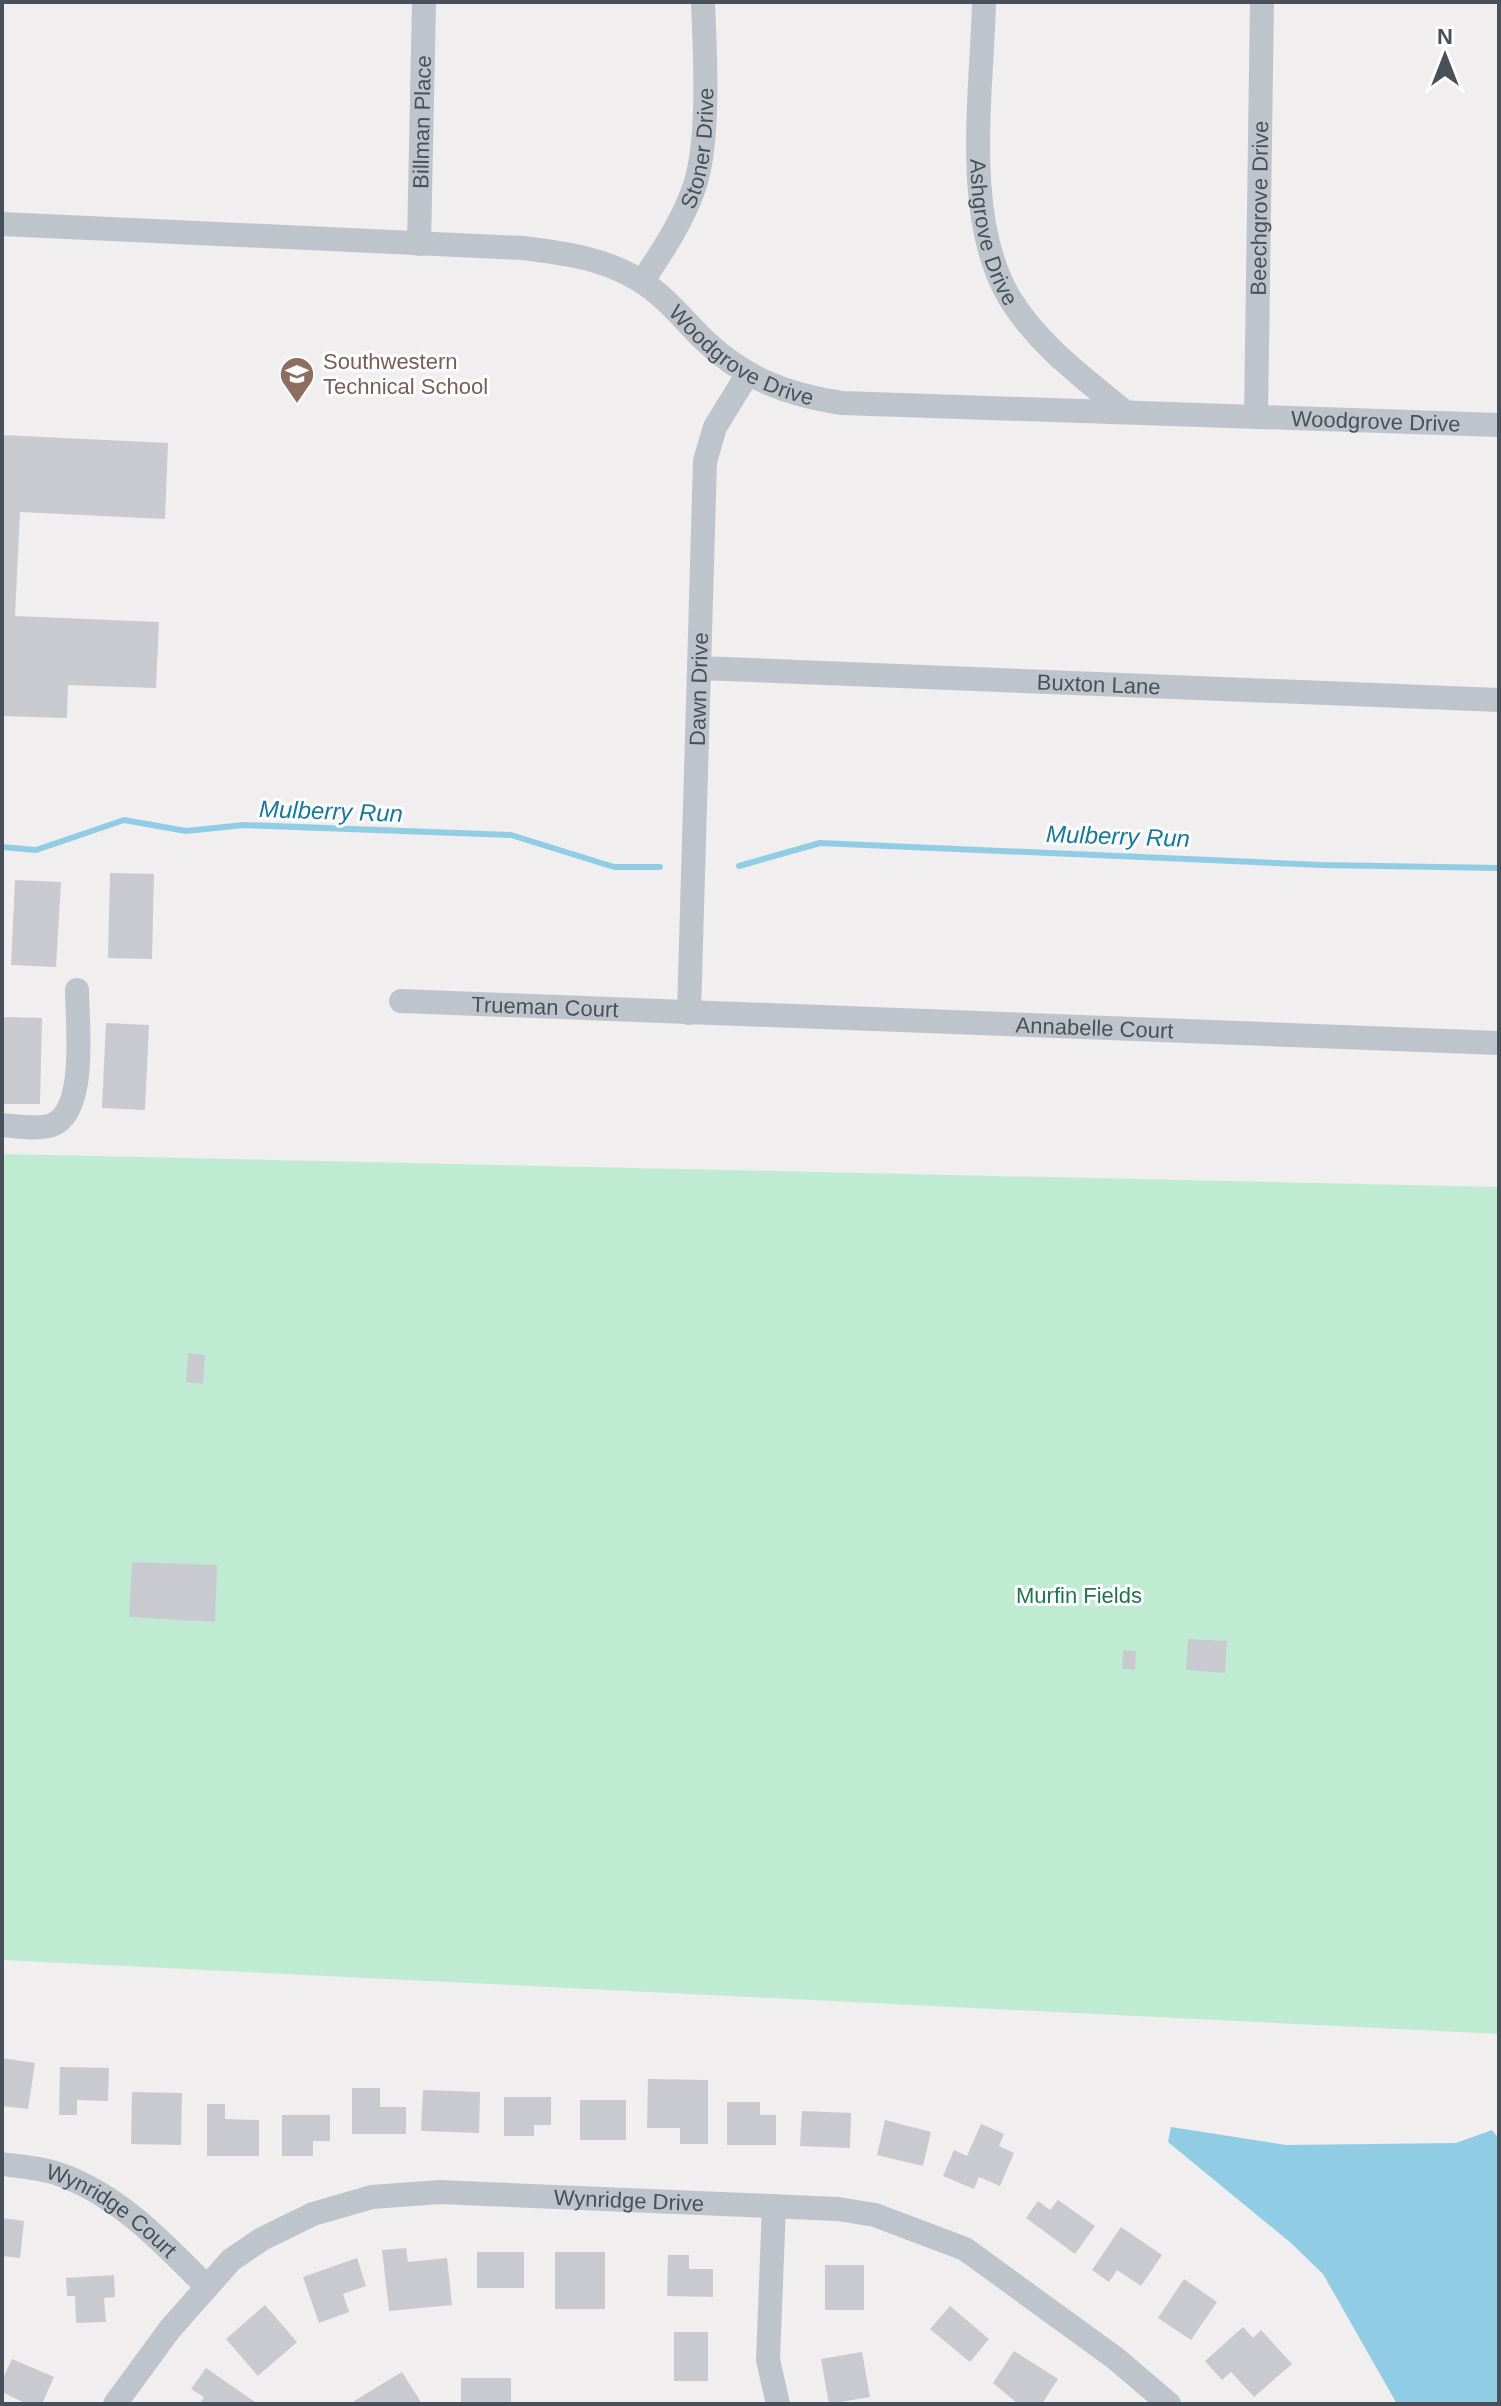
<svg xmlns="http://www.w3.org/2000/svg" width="1501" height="2406" font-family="Arial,sans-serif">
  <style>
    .green { fill: #c0ebd3 }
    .water { fill: #90cde4 }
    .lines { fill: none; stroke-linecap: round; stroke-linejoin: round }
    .stream { stroke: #90cde4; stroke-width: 6 }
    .building { fill: #c9cad0 }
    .minor { stroke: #bec4cc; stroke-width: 24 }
    .labels { text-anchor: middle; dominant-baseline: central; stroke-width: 6; stroke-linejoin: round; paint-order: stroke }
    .street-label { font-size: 22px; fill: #48505a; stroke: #fff }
    .education-label { font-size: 22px; fill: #785e54; stroke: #fff; text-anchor: start }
    .park-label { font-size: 22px; fill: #1f754f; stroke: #fff }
    .water-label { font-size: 24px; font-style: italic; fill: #18789c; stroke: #fff }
  </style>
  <rect width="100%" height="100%" fill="#f0eeee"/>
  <path class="green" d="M 2,1154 L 1499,1187 L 1499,2034 L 2,1960 Z"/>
  <path class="water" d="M 1171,2127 L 1286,2145 L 1456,2143 L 1492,2130 L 1499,2139 L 1499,2404 L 1397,2404 L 1323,2274 L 1291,2243 L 1168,2142 Z"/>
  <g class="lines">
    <g class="stream">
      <path d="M 2,847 L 36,850 L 124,820 L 186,831 L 244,825 L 511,835 L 614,867 L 660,867"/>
      <path d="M 739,866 L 820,843 L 1321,865 L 1499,868"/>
    </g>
  </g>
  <g class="building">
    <path d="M 2,435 L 168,443 L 165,519 L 20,512 L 15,616 L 159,622 L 156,688 L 68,685 L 67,718 L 2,716 Z"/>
    <path d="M 110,873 L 154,874 L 152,959 L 108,958 Z"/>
    <path d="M 15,880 L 61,882 L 56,967 L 11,965 Z"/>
    <path d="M 2,1017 L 42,1018 L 40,1104 L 2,1104 Z"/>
    <path d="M 106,1023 L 149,1025 L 145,1110 L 102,1108 Z"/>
    <path d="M 188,1353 L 205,1355 L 203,1384 L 186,1382 Z"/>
    <path d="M 132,1562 L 217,1565 L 215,1622 L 129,1617 Z"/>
    <path d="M 1188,1639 L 1227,1641 L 1225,1673 L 1186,1670 Z"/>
    <path d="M 1123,1650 L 1136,1651 L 1135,1670 L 1122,1669 Z"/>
    <path d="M 2,2058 L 35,2063 L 28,2109 L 2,2106 Z"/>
    <path d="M 60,2067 L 109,2068 L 108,2101 L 77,2100 L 77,2115 L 59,2115 Z"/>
    <path d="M 648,2079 L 708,2080 L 708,2144 L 680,2144 L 680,2128 L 647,2128 Z"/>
    <path d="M 352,2088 L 380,2088 L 380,2107 L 406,2107 L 406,2134 L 352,2134 Z"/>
    <path d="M 423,2090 L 480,2092 L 479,2133 L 421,2131 Z"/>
    <path d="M 132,2092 L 182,2093 L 181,2145 L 131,2144 Z"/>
    <path d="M 504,2097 L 551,2097 L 551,2125 L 534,2125 L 534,2136 L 504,2136 Z"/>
    <rect x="580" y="2100" width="46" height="40"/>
    <path d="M 727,2102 L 760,2102 L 760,2115 L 776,2115 L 776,2145 L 727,2145 Z"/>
    <path d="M 207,2104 L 225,2104 L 225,2119 L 259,2120 L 259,2156 L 207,2156 Z"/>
    <path d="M 802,2111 L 851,2113 L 850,2148 L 800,2146 Z"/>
    <path d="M 282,2115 L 330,2115 L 330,2141 L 313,2141 L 313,2156 L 282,2156 Z"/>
    <path d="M 885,2120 L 931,2132 L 923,2166 L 877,2155 Z"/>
    <path d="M 981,2124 L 1004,2134 L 999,2146 L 1014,2153 L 1000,2186 L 979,2177 L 974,2189 L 943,2176 L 954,2150 L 967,2156 Z"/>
    <path d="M 1058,2200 L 1095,2226 L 1075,2254 L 1026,2218 L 1038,2201 L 1050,2210 Z"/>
    <path d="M 2,2218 L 24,2221 L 20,2258 L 2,2256 Z"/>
    <path d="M 1121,2227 L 1162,2255 L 1141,2286 L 1117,2270 L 1109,2282 L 1092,2270 Z"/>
    <path d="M 406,2248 L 408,2262 L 447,2258 L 452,2305 L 389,2311 L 382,2250 Z"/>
    <rect x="477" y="2252" width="47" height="36"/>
    <rect x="555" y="2252" width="50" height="57"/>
    <path d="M 668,2255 L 689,2255 L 689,2269 L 713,2269 L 713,2297 L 667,2296 Z"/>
    <path d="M 357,2258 L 366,2286 L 343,2294 L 349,2312 L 319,2323 L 303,2277 Z"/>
    <rect x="825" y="2265" width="39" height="45"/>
    <path d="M 114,2275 L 115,2297 L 104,2298 L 106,2322 L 76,2323 L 75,2296 L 67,2296 L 66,2278 Z"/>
    <path d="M 1184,2279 L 1217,2302 L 1191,2340 L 1158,2318 Z"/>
    <path d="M 265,2305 L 297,2342 L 258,2376 L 226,2339 Z"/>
    <path d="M 950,2306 L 989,2339 L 970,2362 L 930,2329 Z"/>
    <path d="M 1243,2327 L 1253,2338 L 1261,2330 L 1292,2364 L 1254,2397 L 1231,2372 L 1222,2380 L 1205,2361 Z"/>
    <rect x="674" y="2332" width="34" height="49"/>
    <path d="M 1014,2351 L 1058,2379 L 1042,2404 L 1018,2404 L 993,2383 Z"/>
    <path d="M 862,2352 L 870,2397 L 829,2404 L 821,2359 Z"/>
    <path d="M 12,2359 L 54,2377 L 42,2404 L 27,2404 L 2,2392 L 2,2380 Z"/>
    <path d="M 206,2368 L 255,2402 L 253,2404 L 199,2404 L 204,2397 L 191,2389 Z"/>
    <path d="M 402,2372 L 422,2404 L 356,2404 L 354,2401 Z"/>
    <rect x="461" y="2378" width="50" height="26"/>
  </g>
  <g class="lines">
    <g class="minor">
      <path id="s1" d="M 984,2 C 982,92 962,216 1009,297 C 1038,345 1083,377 1125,412"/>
      <path id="s2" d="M 2,224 L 523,248 C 564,253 603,258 639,280 C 664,295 682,318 702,338 C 743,378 787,395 842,403 L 1499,425"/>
      <path id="s3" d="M 419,244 L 424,2"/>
      <path id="s4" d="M 642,282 C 662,252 684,219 695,185 C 710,138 705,53 703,2"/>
      <path id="s5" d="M 1256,416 L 1262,2"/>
      <path id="s6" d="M 699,668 L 1499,700"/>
      <path id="s7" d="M 401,1001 L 1499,1043"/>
      <path id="s8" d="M 689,1013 L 705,461 L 715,427 L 747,375"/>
      <path d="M 2,1125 C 17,1126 38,1130 52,1125 C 88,1111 77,1022 77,990"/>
      <path id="s9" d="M 2,2164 C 22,2167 45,2168 64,2176 C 122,2198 164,2244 207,2287"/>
      <path d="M 774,2206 L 768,2360 L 778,2404"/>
      <path id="s10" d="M 115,2404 L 170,2329 L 231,2260 L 262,2239 L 313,2214 L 372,2197 L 440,2192 L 838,2209 L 875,2215 L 965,2249 L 1115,2358 L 1169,2404"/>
    </g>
  </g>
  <defs>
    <g id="school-pin" transform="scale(1.8)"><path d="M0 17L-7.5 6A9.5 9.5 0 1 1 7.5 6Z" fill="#8d6e63" stroke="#fff"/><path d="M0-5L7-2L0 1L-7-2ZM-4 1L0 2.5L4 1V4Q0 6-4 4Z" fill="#fff"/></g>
  </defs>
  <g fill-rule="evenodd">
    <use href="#school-pin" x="297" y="374"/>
  </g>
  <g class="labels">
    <g class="street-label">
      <text stroke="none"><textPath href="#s3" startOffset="122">Billman Place</textPath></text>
      <text stroke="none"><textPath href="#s4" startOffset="148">Stoner Drive</textPath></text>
      <text stroke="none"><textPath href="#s5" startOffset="208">Beechgrove Drive</textPath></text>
      <text stroke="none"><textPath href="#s1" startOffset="232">Ashgrove Drive</textPath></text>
      <text stroke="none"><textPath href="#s2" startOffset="772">Woodgrove Drive</textPath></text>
      <text stroke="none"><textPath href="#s2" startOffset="1420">Woodgrove Drive</textPath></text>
      <text stroke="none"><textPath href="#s6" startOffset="400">Buxton Lane</textPath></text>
      <text stroke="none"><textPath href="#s8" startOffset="324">Dawn Drive</textPath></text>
      <text stroke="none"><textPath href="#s7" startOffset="144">Trueman Court</textPath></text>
      <text stroke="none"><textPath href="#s7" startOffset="694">Annabelle Court</textPath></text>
      <text stroke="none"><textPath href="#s10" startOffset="598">Wynridge Drive</textPath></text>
      <text stroke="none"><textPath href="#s9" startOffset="122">Wynridge Court</textPath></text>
    </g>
    <g class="education-label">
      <text x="323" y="361">Southwestern<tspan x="323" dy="25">Technical School</tspan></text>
    </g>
    <g class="park-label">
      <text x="1079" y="1595">Murfin Fields</text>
    </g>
    <g class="water-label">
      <text transform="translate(331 811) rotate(2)">Mulberry Run</text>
      <text transform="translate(1118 836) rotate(2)">Mulberry Run</text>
    </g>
  </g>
  <rect width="1501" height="2406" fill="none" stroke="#48505a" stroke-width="8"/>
  <g transform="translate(1445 56)" stroke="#ffffff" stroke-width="6" paint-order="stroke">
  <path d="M0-6L14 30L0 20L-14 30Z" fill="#48505a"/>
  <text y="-12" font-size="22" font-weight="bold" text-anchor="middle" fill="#48505a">N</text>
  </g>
</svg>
